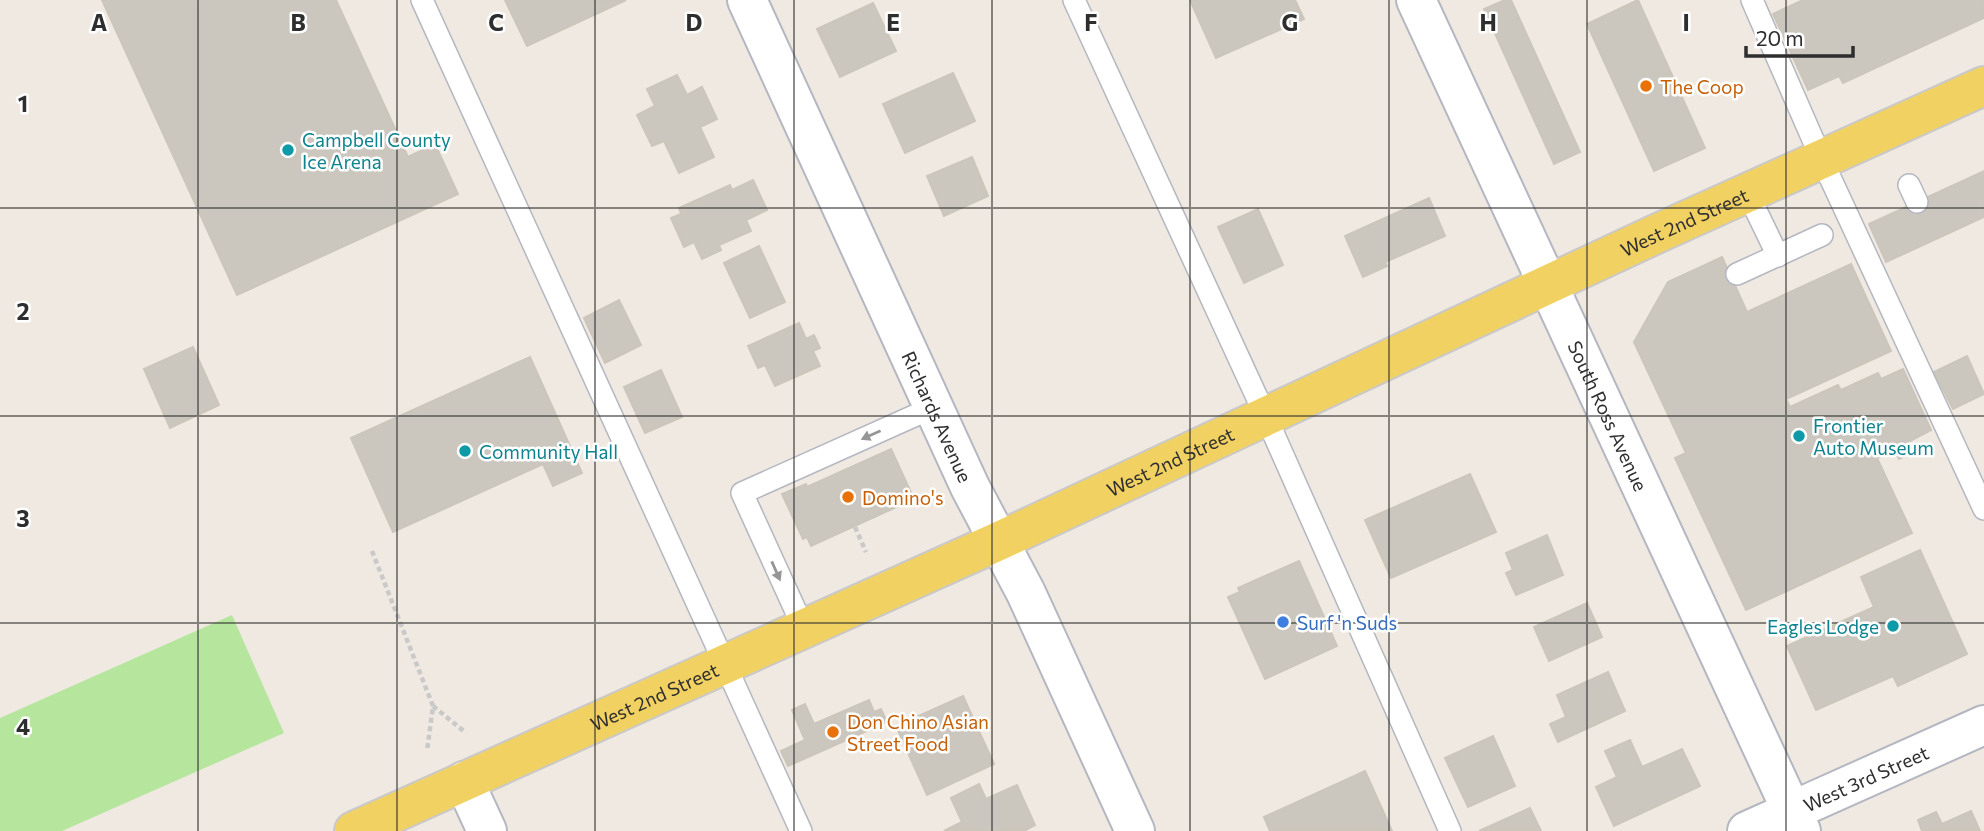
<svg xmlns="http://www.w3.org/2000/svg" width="1984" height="831" font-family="Commissioner,sans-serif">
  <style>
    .green { fill: #b6e59e }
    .building { fill: #cbc7bf; stroke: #cbc5ba; stroke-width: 2 }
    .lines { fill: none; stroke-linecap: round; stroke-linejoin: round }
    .service-casing { stroke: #b4b7c1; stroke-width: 24 }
    .minor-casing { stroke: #b4b7c1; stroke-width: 42 }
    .primary-casing { stroke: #c9c9c9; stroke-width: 42 }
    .path { stroke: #c9c9c9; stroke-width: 4.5; stroke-dasharray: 5 3.5; stroke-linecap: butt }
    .service { stroke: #fff; stroke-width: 21 }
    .minor { stroke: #fff; stroke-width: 38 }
    .primary { stroke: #f2d163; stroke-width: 38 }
    .oneway { fill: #969696 }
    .grid { fill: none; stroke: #2e2e2e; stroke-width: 2; stroke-opacity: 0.55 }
    .food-dot { fill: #e8710a; stroke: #fff; stroke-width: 2.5 }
    .culture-dot { fill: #0f9aa8; stroke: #fff; stroke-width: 2.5 }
    .shop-dot { fill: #3f7fe0; stroke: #fff; stroke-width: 2.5 }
    .labels { text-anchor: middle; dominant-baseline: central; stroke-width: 5; stroke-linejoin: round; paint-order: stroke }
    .food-label { font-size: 19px; fill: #c56008; stroke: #fff; text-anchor: start }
    .culture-label { font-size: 19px; fill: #0d838f; stroke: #fff; text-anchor: start }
    .street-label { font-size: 19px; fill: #2e2e2e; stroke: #fff }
    .shop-label { font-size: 19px; fill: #366cbe; stroke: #fff; text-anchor: start }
    .grid-label { font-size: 23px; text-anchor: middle; font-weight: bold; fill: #2e2e2e; stroke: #fff; stroke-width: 5; stroke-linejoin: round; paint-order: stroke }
  </style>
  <rect width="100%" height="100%" fill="#efe9e1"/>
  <path class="green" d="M 232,615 L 284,733 L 62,831 L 0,831 L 0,718 Z"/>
  <g class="building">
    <path d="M 102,0 L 336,0 L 408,157 L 435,144 L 458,194 L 237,295 Z"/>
    <path d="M 505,0 L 626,0 L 527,46 Z"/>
    <path d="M 1190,0 L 1295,0 L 1304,19 L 1216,58 Z"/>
    <path d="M 1505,0 L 1511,0 L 1580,152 L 1554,164 L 1484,9 Z"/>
    <path d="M 1638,0 L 1705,148 L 1654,171 L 1587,24 Z"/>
    <path d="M 1803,0 L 1984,0 L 1984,18 L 1843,83 L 1839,76 L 1808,90 L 1773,14 Z"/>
    <path d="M 873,3 L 896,51 L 840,77 L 817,29 Z"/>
    <path d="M 953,73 L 975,121 L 905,153 L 883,104 Z"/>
    <path d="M 677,75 L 687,95 L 702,87 L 717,119 L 700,127 L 714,157 L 679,173 L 664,141 L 652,146 L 637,115 L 655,106 L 647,89 Z"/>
    <path d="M 972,157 L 988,196 L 944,216 L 927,176 Z"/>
    <path d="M 1984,171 L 1984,217 L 1886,262 L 1869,224 Z"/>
    <path d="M 753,180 L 767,210 L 746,220 L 751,231 L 719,245 L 721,250 L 702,259 L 694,242 L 684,247 L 671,218 L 681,214 L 679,208 L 730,185 L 732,190 Z"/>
    <path d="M 1429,198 L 1445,236 L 1385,262 L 1387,266 L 1363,277 L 1345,236 Z"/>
    <path d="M 1258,209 L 1283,265 L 1244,283 L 1218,227 Z"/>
    <path d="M 759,246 L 785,302 L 750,318 L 724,263 Z"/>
    <path d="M 1722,257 L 1747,312 L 1851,264 L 1891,351 L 1786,399 L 1790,407 L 1838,385 L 1841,390 L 1878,373 L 1881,379 L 1903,369 L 1931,430 L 1908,442 L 1913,452 L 1899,459 L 1895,450 L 1877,458 L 1912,533 L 1746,610 L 1675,458 L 1686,453 L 1634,342 L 1668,282 Z"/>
    <path d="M 619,300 L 641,345 L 605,363 L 584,318 Z"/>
    <path d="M 799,323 L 806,339 L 814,335 L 820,348 L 813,351 L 820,366 L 775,386 L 765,365 L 758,368 L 748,346 Z"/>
    <path d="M 193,347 L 219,405 L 170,428 L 144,369 Z"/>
    <path d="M 1967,356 L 1984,394 L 1953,409 L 1934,372 Z"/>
    <path d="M 530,357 L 582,473 L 553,486 L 543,464 L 393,532 L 351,438 Z"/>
    <path d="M 661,370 L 682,417 L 645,433 L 624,387 Z"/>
    <path d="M 891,449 L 914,499 L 811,546 L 807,537 L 803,539 L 782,494 L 806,484 L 807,487 Z"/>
    <path d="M 1470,474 L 1496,532 L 1391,578 L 1365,520 Z"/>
    <path d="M 1547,535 L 1563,575 L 1516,595 L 1506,573 L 1513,570 L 1506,553 Z"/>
    <path d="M 1920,550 L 1967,654 L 1898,686 L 1893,676 L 1816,710 L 1787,646 L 1874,607 L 1861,577 Z"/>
    <path d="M 1299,561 L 1337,646 L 1265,679 L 1228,597 L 1240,592 L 1238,588 Z"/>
    <path d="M 1587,603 L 1602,637 L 1549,661 L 1534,627 Z"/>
    <path d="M 1608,672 L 1625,711 L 1558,742 L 1550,724 L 1566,717 L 1557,695 Z"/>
    <path d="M 963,696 L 994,764 L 927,795 L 896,726 Z"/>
    <path d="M 869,700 L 874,712 L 881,709 L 887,722 L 788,766 L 781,751 L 805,740 L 792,710 L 805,704 L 814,724 Z"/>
    <path d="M 1493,736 L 1515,786 L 1468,807 L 1445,758 Z"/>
    <path d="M 1630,740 L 1642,767 L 1682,749 L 1700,786 L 1614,826 L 1596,787 L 1617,777 L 1605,751 Z"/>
    <path d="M 1365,771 L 1392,831 L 1270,831 L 1264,817 Z"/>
    <path d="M 979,784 L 986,799 L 1017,785 L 1035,825 L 1024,831 L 944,831 L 962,822 L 951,798 Z"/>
    <path d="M 1530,808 L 1541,831 L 1479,831 Z"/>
    <path d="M 1971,811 L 1980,831 L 1922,831 L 1918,820 L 1936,812 L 1942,824 Z"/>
  </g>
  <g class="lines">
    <g class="service-casing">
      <g id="service">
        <path d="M 422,0 L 801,831"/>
        <path d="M 1074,0 L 1266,417 L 1450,831"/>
        <path d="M 1752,0 L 1821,158 L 1984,509"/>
        <path d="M 1909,185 L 1917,202"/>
        <path d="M 1747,192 L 1778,256"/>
        <path d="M 1737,274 L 1822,235"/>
        <path d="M 804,629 L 742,493 L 934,407"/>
      </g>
    </g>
    <g class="minor-casing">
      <g id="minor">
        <path id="s1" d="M 747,0 L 970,487 L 1026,593 L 1135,831"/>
        <path id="s2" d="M 1416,0 L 1801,831"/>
        <path d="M 464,781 L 487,831"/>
        <path id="s3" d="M 1747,831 L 1984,725"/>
      </g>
    </g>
    <g class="primary-casing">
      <g id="primary">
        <path id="s4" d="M 354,831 L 999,541 L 1656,234 L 1984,86"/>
      </g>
    </g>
    <g class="path">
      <path d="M 855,527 L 866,552"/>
      <path d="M 372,551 L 433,706 L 427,751"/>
      <path d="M 433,706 L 466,733"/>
    </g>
    <use href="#service" class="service"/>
    <use href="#minor" class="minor"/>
    <use href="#primary" class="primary"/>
  </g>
  <defs><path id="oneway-solid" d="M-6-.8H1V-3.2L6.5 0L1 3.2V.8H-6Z" transform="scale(1.75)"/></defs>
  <g class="oneway">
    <use href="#oneway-solid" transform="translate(871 435) rotate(156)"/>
    <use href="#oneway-solid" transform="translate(776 571) rotate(66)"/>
  </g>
  <path class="grid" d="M 198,0 L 198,831M 397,0 L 397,831M 595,0 L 595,831M 794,0 L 794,831M 992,0 L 992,831M 1190,0 L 1190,831M 1389,0 L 1389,831M 1587,0 L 1587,831M 1786,0 L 1786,831M 0,208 L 1984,208M 0,416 L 1984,416M 0,623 L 1984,623"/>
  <g class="food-dot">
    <circle cx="1646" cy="86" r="7"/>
    <circle cx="848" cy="497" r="7"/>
    <circle cx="833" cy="732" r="7"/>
  </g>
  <g class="culture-dot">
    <circle cx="288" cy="150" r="7"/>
    <circle cx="1799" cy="436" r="7"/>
    <circle cx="465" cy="451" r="7"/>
    <circle cx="1893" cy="626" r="7"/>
  </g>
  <circle class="shop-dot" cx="1283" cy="622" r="7"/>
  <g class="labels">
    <g class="food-label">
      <text x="1660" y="86">The Coop</text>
      <text x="862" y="497">Domino's</text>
      <text x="847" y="721">Don Chino Asian<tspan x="847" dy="22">Street Food</tspan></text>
    </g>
    <g class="culture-label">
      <text x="302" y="139">Campbell County<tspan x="302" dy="22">Ice Arena</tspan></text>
      <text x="1813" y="425">Frontier<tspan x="1813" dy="22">Auto Museum</tspan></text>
      <text x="479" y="451">Community Hall</text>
      <text x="1879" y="626" text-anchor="end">Eagles Lodge</text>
    </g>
    <g class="street-label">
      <text stroke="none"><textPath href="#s4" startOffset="1463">West 2nd Street</textPath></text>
      <text stroke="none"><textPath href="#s2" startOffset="458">South Ross Avenue</textPath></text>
      <text stroke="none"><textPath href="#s1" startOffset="458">Richards Avenue</textPath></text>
      <text stroke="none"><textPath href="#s4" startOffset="896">West 2nd Street</textPath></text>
      <text stroke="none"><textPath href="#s4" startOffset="329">West 2nd Street</textPath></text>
      <text stroke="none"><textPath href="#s3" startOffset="130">West 3rd Street</textPath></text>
    </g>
    <g class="shop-label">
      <text x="1297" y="622">Surf 'n Suds</text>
    </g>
  </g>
  <g class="grid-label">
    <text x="99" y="31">A</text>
    <text x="298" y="31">B</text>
    <text x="496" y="31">C</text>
    <text x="694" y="31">D</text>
    <text x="893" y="31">E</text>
    <text x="1091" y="31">F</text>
    <text x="1290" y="31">G</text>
    <text x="1488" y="31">H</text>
    <text x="1686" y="31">I</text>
    <text x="23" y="112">1</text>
    <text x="23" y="320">2</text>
    <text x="23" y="527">3</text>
    <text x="23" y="735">4</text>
  </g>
  <path d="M1746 46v10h107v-10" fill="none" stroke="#2e2e2e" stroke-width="3.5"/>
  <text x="1756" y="46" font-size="21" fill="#2e2e2e" stroke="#ffffff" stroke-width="5" paint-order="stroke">20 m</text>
</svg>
